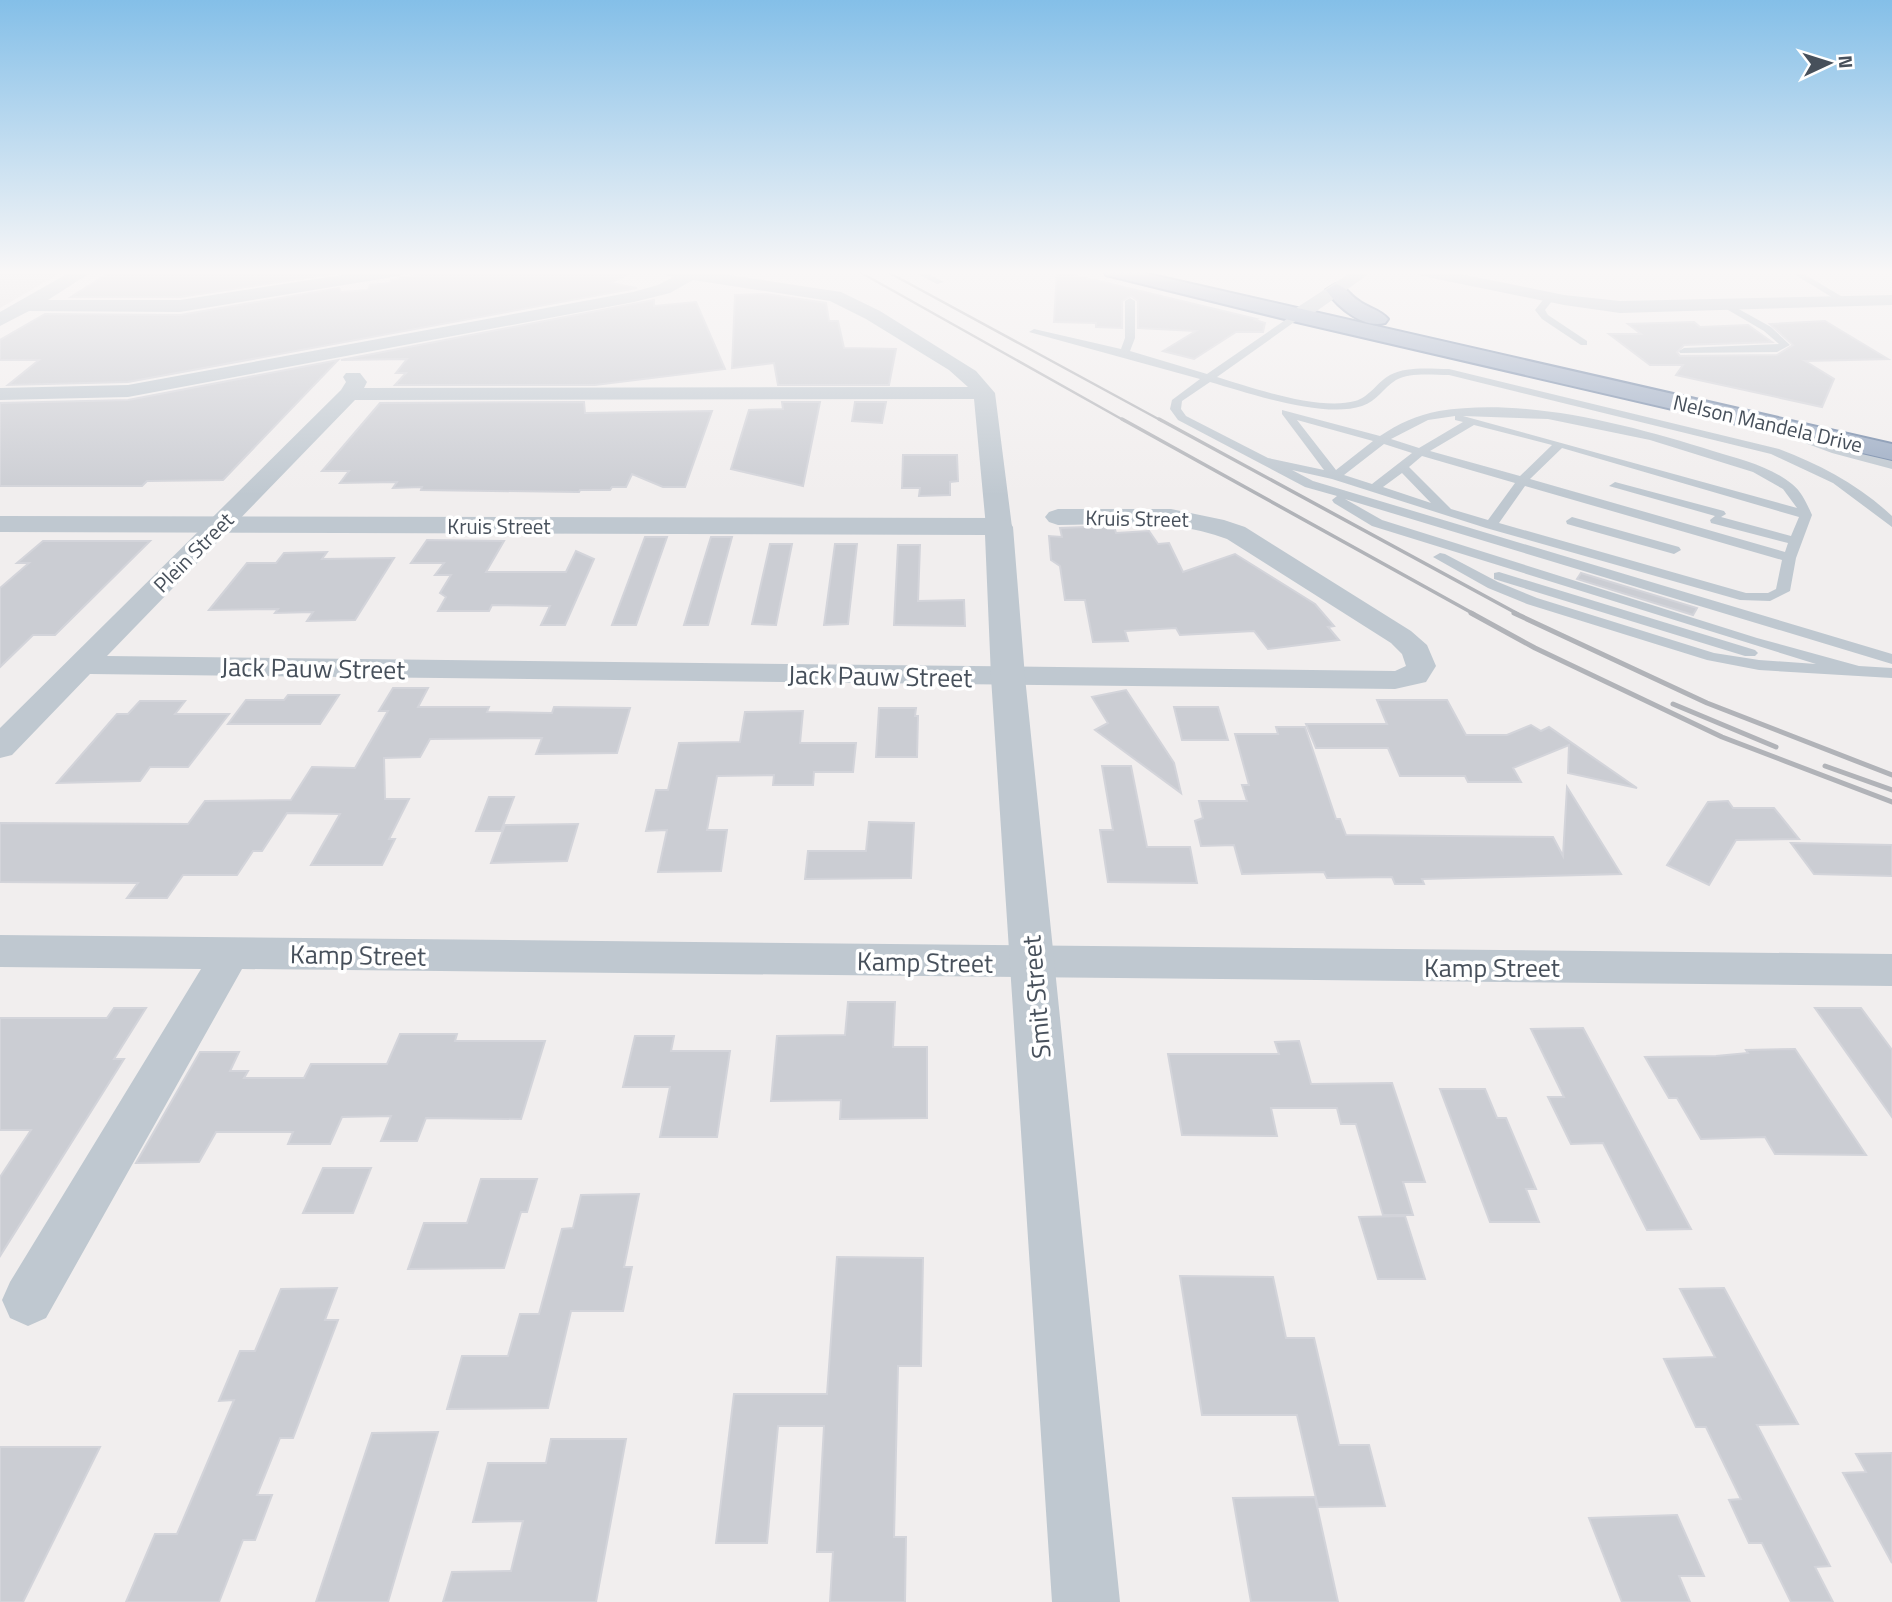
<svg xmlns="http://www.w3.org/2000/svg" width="1892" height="1602" font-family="'Titillium Web',sans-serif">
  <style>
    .education { fill: #e2e0e0 }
    .building { fill: #cbcdd3; stroke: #d3d4da; stroke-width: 2 }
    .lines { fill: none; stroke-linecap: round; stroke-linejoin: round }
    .trunk-casing { stroke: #7388a7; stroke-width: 4 }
    .service { fill: #bfc8d0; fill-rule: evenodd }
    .minor { fill: #bfc8d0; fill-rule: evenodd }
    .tertiary { fill: #bfc8d0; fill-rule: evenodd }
    .trunk { fill: #9cacc4; fill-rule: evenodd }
    .rail-far2 { stroke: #b1b3b8; stroke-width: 2.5 }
    .rail-far1 { stroke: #b1b3b8; stroke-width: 3.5 }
    .rail { stroke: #b1b3b8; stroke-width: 5 }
    .labels { text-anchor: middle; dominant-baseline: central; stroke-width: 7; stroke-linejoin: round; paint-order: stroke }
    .far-street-label { font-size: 21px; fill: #47505b; stroke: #fff }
    .street-label { font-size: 26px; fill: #47505b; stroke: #fff }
  </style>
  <rect width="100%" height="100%" fill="#f1eeee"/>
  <path class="education" d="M 0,271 L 64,271 L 0,308 Z"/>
  <g class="building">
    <path d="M 112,271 L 328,271 L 331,274 L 180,297 L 71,297 Z"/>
    <path d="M 440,271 L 442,273 L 455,271 L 458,273 L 635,271 L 610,283 L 637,288 L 128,382 L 8,385 L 39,360 L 0,360 L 0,340 L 45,314 L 180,315 L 339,288 L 341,292 L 368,290 L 370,285 L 390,283 L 391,280 Z"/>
    <path d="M 1057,271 L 1257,319 L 1255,320 L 1265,323 L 1263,332 L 1236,332 L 1194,359 L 1163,351 L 1196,331 L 1138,328 L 1138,301 L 1131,296 L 1122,301 L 1122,328 L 1096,327 L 1096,323 L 1054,322 Z"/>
    <path d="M 766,294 L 826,303 L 829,321 L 838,321 L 844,348 L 896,349 L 889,385 L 778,385 L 774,363 L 732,368 L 735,295 Z"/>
    <path d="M 654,300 L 654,306 L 696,302 L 725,369 L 595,385 L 395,385 L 406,373 L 396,373 L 407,359 L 341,360 Z"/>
    <path d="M 1825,321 L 1888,359 L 1805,361 L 1834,379 L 1822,407 L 1676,375 L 1683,365 L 1650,365 L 1609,334 L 1641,334 L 1628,324 L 1694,322 L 1700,327 L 1748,325 L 1772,342 L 1684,345 L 1677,352 L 1680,356 L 1777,355 L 1793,345 L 1770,324 Z"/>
    <path d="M 338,360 L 223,480 L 147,481 L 142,486 L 0,486 L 0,403 L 128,400 Z"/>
    <path d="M 584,402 L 585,413 L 712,411 L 685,487 L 663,487 L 632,474 L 626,487 L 612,487 L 610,490 L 580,490 L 579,492 L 421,490 L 422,487 L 393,488 L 397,482 L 340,483 L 349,471 L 322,471 L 380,403 Z"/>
    <path d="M 782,402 L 820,402 L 803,486 L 731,469 L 749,410 L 783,409 Z"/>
    <path d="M 855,402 L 886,402 L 882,423 L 852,421 Z"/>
    <path d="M 903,455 L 957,455 L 958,481 L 950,482 L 950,495 L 919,496 L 920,488 L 902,488 Z"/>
    <path d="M 1114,526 L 1116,533 L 1149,531 L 1158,544 L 1169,543 L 1183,572 L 1235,554 L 1315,604 L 1334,626 L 1328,627 L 1339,640 L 1268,649 L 1254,631 L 1180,635 L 1176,628 L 1125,631 L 1128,641 L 1093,642 L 1085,600 L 1065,600 L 1060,566 L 1051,560 L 1049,536 L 1062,537 L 1060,528 Z"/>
    <path d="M 645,537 L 667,537 L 636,625 L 612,625 Z"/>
    <path d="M 711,537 L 732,537 L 708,625 L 684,625 Z"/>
    <path d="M 427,540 L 504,541 L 486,572 L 566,572 L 576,551 L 594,559 L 565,625 L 541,625 L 550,606 L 492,605 L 489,611 L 438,611 L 446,597 L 440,593 L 451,575 L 435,575 L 444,563 L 411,563 Z"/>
    <path d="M 43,541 L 150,541 L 55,635 L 33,635 L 0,667 L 0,588 L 29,563 L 17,563 Z"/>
    <path d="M 770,544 L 792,544 L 776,625 L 752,624 Z"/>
    <path d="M 835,544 L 857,544 L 848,624 L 824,625 Z"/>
    <path d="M 898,545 L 920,545 L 918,601 L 964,600 L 965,626 L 894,625 Z"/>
    <path d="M 327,552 L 322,559 L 394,558 L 355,620 L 307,621 L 313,612 L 275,613 L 278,609 L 209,610 L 247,563 L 276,563 L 284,553 Z"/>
    <path d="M 1581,573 L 1697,608 L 1693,615 L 1577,579 Z"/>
    <path d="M 393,688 L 428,688 L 418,707 L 489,707 L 487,712 L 552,713 L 554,707 L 630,708 L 617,753 L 536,754 L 542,738 L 430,739 L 420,757 L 384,758 L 385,799 L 409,799 L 389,839 L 395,839 L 382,865 L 311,865 L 340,814 L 287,813 L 262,851 L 253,851 L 237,875 L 183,875 L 167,898 L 127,898 L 138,883 L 0,882 L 0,823 L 188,824 L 205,801 L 291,800 L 312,767 L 355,768 L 388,711 L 379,711 Z"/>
    <path d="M 1126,690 L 1174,763 L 1181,793 L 1095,730 L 1108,723 L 1092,697 Z"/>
    <path d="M 288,695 L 339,695 L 320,724 L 228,724 L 246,700 L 284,700 Z"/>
    <path d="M 1377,700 L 1447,700 L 1466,735 L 1507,735 L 1531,725 L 1541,731 L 1549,727 L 1637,788 L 1568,773 L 1569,745 L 1513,768 L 1521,782 L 1468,782 L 1465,776 L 1400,776 L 1388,748 L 1316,748 L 1306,724 L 1387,724 Z"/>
    <path d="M 140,701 L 185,701 L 175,714 L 229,714 L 188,767 L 150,767 L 140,781 L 57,783 L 117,714 L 128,714 Z"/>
    <path d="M 1174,707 L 1218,707 L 1228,740 L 1182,740 Z"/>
    <path d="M 879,708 L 916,708 L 915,716 L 918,716 L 917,757 L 876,757 Z"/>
    <path d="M 803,711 L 800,743 L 856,743 L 853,772 L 814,772 L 813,785 L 773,785 L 774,775 L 717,776 L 707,830 L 727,830 L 721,871 L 658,872 L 667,830 L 646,831 L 656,790 L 668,790 L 679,743 L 740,742 L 745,712 Z"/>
    <path d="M 1276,727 L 1305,727 L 1336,819 L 1340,819 L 1346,835 L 1553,837 L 1563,856 L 1567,787 L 1621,874 L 1422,879 L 1424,884 L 1395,884 L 1392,877 L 1327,878 L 1324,872 L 1242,874 L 1234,845 L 1201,846 L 1195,821 L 1203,818 L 1199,801 L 1247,801 L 1242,785 L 1249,785 L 1235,734 L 1278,734 Z"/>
    <path d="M 1102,766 L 1131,766 L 1147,847 L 1190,847 L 1197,883 L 1108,882 L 1100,830 L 1113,830 Z"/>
    <path d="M 489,797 L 514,797 L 501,831 L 476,831 Z"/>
    <path d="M 1728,801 L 1733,808 L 1774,808 L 1799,839 L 1736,840 L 1709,885 L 1667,865 L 1708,802 Z"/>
    <path d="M 869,822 L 914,823 L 911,878 L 805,879 L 808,851 L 866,851 Z"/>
    <path d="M 578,824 L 567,861 L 491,863 L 505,825 Z"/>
    <path d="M 1791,843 L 1892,845 L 1892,876 L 1814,874 Z"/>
    <path d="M 848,1002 L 895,1002 L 893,1047 L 927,1047 L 927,1118 L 840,1119 L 841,1100 L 771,1101 L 777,1036 L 845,1035 Z"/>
    <path d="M 114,1008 L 146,1008 L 114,1059 L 124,1059 L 0,1256 L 0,1177 L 31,1130 L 0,1130 L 0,1018 L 107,1018 Z"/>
    <path d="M 1815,1008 L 1861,1008 L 1892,1050 L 1892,1117 Z"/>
    <path d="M 1583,1028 L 1691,1229 L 1647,1230 L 1603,1143 L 1571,1144 L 1548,1097 L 1564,1097 L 1531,1029 Z"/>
    <path d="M 400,1034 L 457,1034 L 455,1041 L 545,1041 L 521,1119 L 426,1118 L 417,1141 L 381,1141 L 391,1116 L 342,1117 L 330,1144 L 288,1144 L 293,1132 L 216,1132 L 199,1162 L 136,1163 L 200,1052 L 239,1052 L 230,1071 L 248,1071 L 244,1078 L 304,1078 L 311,1064 L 387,1064 Z"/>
    <path d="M 635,1036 L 674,1036 L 671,1051 L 730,1051 L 717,1137 L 660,1137 L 670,1087 L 623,1087 Z"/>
    <path d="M 1299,1041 L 1311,1084 L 1392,1083 L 1425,1182 L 1403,1182 L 1413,1215 L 1383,1215 L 1356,1124 L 1341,1124 L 1337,1108 L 1271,1108 L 1277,1136 L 1182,1135 L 1168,1054 L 1279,1054 L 1275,1042 Z"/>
    <path d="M 1795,1049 L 1866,1155 L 1775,1154 L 1765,1137 L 1701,1139 L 1677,1098 L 1669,1098 L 1645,1057 L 1716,1056 L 1748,1053 L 1746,1050 Z"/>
    <path d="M 1440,1089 L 1485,1089 L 1497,1118 L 1506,1118 L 1536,1189 L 1526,1189 L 1539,1222 L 1490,1222 Z"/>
    <path d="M 323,1168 L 371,1168 L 353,1213 L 303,1213 Z"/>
    <path d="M 481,1179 L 537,1179 L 527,1212 L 521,1212 L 504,1268 L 408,1269 L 424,1223 L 467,1223 Z"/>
    <path d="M 639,1194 L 624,1267 L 632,1267 L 623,1311 L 571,1311 L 548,1408 L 447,1409 L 462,1356 L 508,1356 L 520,1314 L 539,1314 L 562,1229 L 573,1228 L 581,1195 Z"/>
    <path d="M 1405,1216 L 1425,1279 L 1378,1279 L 1359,1217 Z"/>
    <path d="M 837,1257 L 923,1258 L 921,1366 L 898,1366 L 894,1537 L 906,1537 L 905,1602 L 830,1602 L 833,1552 L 817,1552 L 824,1426 L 778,1426 L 767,1543 L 716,1543 L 734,1394 L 827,1394 Z"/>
    <path d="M 1180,1276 L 1273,1277 L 1286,1338 L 1314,1338 L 1339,1445 L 1369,1445 L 1385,1506 L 1318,1507 L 1297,1415 L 1202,1415 Z"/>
    <path d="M 337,1288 L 325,1320 L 338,1320 L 293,1438 L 280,1438 L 257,1495 L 272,1495 L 255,1540 L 243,1540 L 219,1602 L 126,1602 L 155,1534 L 177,1534 L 234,1400 L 219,1401 L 240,1351 L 255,1351 L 281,1289 Z"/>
    <path d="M 1724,1288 L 1798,1424 L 1757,1425 L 1830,1566 L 1815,1567 L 1833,1602 L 1791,1602 L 1762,1543 L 1749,1543 L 1729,1500 L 1741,1499 L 1706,1427 L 1696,1427 L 1664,1359 L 1715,1357 L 1680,1289 Z"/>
    <path d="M 438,1432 L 388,1602 L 316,1602 L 372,1433 Z"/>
    <path d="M 551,1439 L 626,1439 L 596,1602 L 443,1602 L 452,1572 L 511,1571 L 523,1521 L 473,1522 L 488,1463 L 546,1463 Z"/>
    <path d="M 0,1447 L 100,1447 L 23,1602 L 0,1602 Z"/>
    <path d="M 1892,1453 L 1892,1563 L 1843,1473 L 1866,1472 L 1856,1454 Z"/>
    <path d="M 1315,1497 L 1338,1602 L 1251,1602 L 1233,1498 Z"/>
    <path d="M 1677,1515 L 1704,1576 L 1679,1576 L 1690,1602 L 1622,1602 L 1589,1518 Z"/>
  </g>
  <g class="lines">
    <g class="trunk-casing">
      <g id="trunk">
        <path d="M 1104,271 L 1135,271 L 1892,444 L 1892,460 L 1297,322 L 1106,275 Z"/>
        <path d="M 1336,284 C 1347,287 1350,296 1359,301 C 1368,308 1381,310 1388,319 L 1385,323 C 1363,329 1338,307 1326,290 Z"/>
      </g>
    </g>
    <g class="service">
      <path d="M 912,271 L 922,271 L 944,282 L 937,284 Z"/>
      <path d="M 1789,271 L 1799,271 L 1851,302 L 1843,304 Z"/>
      <path d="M 1547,295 L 1555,297 L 1545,310 L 1548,315 L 1587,341 L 1587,345 L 1581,345 L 1542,319 L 1535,310 Z"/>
      <path d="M 1130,298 L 1135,301 L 1135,338 L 1130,351 L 1207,374 L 1294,314 L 1300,314 L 1300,318 L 1217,377 C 1252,388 1320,411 1355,401 C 1370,397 1377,382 1390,375 C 1407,366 1430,369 1449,369 L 1779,449 C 1821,465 1859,485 1892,516 L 1892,527 L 1833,483 L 1771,454 L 1449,375 C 1433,375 1410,372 1396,380 C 1383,388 1377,401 1362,406 C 1324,419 1248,393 1210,382 L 1182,401 L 1181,409 L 1186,416 L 1268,458 L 1324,470 L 1282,414 L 1282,410 L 1380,436 C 1398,424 1417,415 1439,411 C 1526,397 1630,425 1713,451 C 1739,459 1770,466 1792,484 C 1802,492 1807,504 1812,515 L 1796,558 L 1790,591 L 1770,601 L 1740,600 L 1486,528 L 1332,479 L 1292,470 L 1313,481 L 1892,654 L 1892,664 L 1345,499 L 1382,520 L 1757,638 L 1859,666 L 1892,668 L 1892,678 L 1759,670 L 1707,660 L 1527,604 L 1488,588 L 1433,557 L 1440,553 L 1445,554 L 1498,582 L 1537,598 L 1714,653 L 1759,660 L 1816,664 L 1372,526 L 1334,503 L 1332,500 L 1337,496 L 1305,487 L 1178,420 L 1170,409 L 1172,400 L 1200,379 L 1029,332 L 1034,329 L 1121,349 L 1125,338 L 1125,301 ZM 1455,416 L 1455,420 L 1463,422 L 1419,448 L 1391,439 L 1428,420 ZM 1463,416 L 1548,419 L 1650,440 L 1753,472 L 1783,489 L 1797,508 ZM 1297,420 L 1373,441 L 1336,470 ZM 1474,425 L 1552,445 L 1520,476 L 1430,451 ZM 1384,444 L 1412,453 L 1372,484 L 1344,475 ZM 1562,448 L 1799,517 L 1791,536 L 1721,517 L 1726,514 L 1724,511 L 1615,482 L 1609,486 L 1715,516 L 1710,520 L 1711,523 L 1788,543 L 1785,552 L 1530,479 ZM 1422,456 L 1515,483 L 1488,520 L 1451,509 L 1409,467 ZM 1402,473 L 1431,503 L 1383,487 ZM 1525,486 L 1782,560 L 1776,589 L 1768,593 L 1746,593 L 1499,523 Z"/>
      <path d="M 1726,302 L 1771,327 L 1790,345 L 1777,352 L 1680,353 L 1679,351 L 1684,348 L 1779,344 L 1764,331 L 1723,307 L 1721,305 Z"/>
      <path d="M 1782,428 L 1840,449 L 1892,461 L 1892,469 L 1832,453 L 1778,433 L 1778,429 Z"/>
      <path d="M 1572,517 L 1679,547 L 1681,550 L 1674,554 L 1567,524 L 1566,521 Z"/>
      <path d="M 1499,572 L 1755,650 L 1758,653 L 1755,656 L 1745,656 L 1494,579 L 1494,573 Z"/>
    </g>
    <g class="minor">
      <path d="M 72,271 L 93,271 L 48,300 L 180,300 L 368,271 L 408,271 L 399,276 L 180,312 L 29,311 L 0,326 L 0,312 Z"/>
      <path d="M 663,271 L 703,271 L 841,292 L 880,311 L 976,371 L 995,393 L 1012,527 L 1008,532 L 999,535 L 990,532 L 986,527 L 974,399 L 355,400 L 107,656 L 1395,671 L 1406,666 L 1402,654 L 1391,643 L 1227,539 C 1172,518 1115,524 1058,525 L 1049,522 L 1045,517 L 1049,512 L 1058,509 L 1171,509 L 1224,520 L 1245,527 L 1411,631 L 1427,645 L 1436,666 L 1426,682 L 1395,689 L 90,674 L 12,755 L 0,758 L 0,728 L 341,390 L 346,382 L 343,377 L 346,373 L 360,373 L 367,382 L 364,388 L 968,387 L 949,370 L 866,319 L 830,301 L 693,280 L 670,293 L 634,302 L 128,397 L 0,400 L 0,388 L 128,385 L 633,292 L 658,285 L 673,277 L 665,275 Z"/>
      <path d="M 1353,271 L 1373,271 L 1304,320 L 1290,320 L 1288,316 L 1290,312 Z"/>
      <path d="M 1413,271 L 1446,271 L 1564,295 L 1620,301 L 1892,295 L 1892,305 L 1620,313 L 1564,305 L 1422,276 Z"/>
      <path d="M 0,935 L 1892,954 L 1892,986 L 242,969 L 46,1318 L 28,1326 L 10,1318 L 2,1300 L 10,1282 L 201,969 L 0,967 Z"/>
    </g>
    <path class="tertiary" d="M 0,516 L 999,518 L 1009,521 L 1013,527 L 1025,677 L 1120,1602 L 1052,1602 L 991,677 L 985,535 L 0,532 Z"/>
    <use href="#trunk" class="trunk"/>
    <g class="rail-far2">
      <path d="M 858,271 L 1125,421"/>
      <path d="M 886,271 L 1162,421"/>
    </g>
    <g class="rail-far1">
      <path d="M 1122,419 L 1474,614"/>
      <path d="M 1159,419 L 1518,614"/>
    </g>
    <g class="rail">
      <path d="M 1471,613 L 1535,648 L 1722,737 L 1892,802"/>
      <path d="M 1514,613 L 1707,703 L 1892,775"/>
      <path d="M 1673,704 L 1776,747"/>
      <path d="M 1825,766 L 1892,790"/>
    </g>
  </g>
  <linearGradient id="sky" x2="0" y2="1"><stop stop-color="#84bfe8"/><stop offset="0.55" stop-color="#f9f7f7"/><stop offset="1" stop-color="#f9f7f7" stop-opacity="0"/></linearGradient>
  <rect width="1892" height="495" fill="url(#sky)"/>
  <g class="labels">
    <g class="far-street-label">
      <text transform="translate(1768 423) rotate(13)">Nelson Mandela Drive</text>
      <text transform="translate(1137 518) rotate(1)">Kruis Street</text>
      <text x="499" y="526">Kruis Street</text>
      <text transform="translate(193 552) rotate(-45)">Plein Street</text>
    </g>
    <g class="street-label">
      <text transform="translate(313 668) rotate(1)">Jack Pauw Street</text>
      <text transform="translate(880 676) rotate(1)">Jack Pauw Street</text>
      <text transform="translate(358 955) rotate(1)">Kamp Street</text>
      <text transform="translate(925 962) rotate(1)">Kamp Street</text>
      <text x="1492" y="967">Kamp Street</text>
      <text transform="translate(1036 997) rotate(-95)">Smit Street</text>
    </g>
  </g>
  <g transform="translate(1829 63) rotate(86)" stroke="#ffffff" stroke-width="5" paint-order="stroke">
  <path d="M0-5L12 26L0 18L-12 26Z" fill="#47505b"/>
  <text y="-10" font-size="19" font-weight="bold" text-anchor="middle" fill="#47505b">N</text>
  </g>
</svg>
